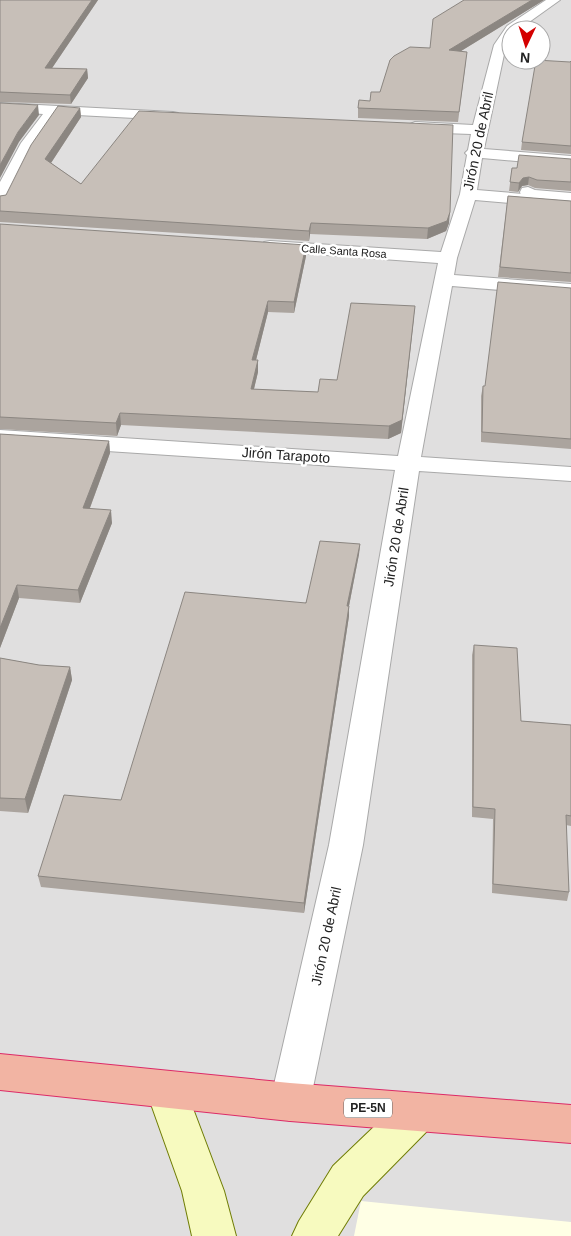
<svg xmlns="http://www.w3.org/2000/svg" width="571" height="1236" font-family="Arial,sans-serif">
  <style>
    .residential { fill: #e0dfdf; fill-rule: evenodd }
    .education { fill: #ffffe5 }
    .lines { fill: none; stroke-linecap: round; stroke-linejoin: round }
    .pedestrian-casing { stroke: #a9a9a9; stroke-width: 2 }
    .minor-casing { stroke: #a9a9a9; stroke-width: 2 }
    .secondary-casing { stroke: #707d05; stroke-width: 2 }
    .trunk-casing { stroke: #dc2a67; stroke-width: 2 }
    .pedestrian { fill: #fff; fill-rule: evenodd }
    .minor { fill: #fff; fill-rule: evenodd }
    .secondary { fill: #f7fabf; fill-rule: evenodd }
    .trunk { fill: #f2b4a3; fill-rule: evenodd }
    .wall { fill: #aba49e }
    .shaded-wall { fill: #8b8681 }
    .building { fill: #c7bfb8; stroke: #8b8681 }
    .labels { text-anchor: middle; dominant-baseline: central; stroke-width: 5; stroke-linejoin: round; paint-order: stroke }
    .far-street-label { font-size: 11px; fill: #222; stroke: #fff }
    .shield { fill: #fff; stroke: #646464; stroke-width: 1 }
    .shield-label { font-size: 12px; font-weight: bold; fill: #222 }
    .street-label { font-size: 14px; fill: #222; stroke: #fff }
  </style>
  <rect width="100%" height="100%" fill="#f2efe9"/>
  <path class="residential" d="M 0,0 L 571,0 L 571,1236 L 0,1236 ZM 511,30 L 541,30 L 541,60 L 511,60 Z"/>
  <path class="education" d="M 361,1201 L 571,1222 L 571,1236 L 354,1236 Z"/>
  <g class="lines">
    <g class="pedestrian-casing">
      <path id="pedestrian" d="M 528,187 L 535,190 L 571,193 L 571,203 L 522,199 L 520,192 L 522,188 Z"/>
    </g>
    <g class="minor-casing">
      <g id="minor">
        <path d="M 546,0 L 560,0 L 518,30 L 511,30 L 511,38 L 506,45 L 484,149 L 571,156 L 571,166 L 482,158 L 477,190 L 571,198 L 571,208 L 475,200 L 457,258 L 454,275 L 571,284 L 571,296 L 452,286 L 421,457 L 571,467 L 571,481 L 419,471 L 363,845 L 310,1102 L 304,1115 L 290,1121 L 276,1115 L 270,1102 L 329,845 L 395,470 L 0,444 L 0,430 L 398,456 L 438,263 L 270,251 L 264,250 L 261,246 L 264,242 L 270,241 L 441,252 L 460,194 L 467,155 L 465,153 L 468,150 L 471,134 L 415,132 L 410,130 L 407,127 L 410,124 L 415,122 L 473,125 L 494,45 L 507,26 Z"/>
        <path d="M 0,103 L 173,112 L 178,113 L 180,116 L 178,119 L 173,120 L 58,114 L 31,154 L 8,201 L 6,205 L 0,206 L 0,182 L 21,143 L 43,114 L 0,111 Z"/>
      </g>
    </g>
    <g class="secondary-casing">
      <g id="secondary">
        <path d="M 166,1071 L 180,1077 L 186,1090 L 224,1191 L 236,1236 L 192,1236 L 182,1191 L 146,1090 L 152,1077 Z"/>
        <path d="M 418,1093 L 432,1098 L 438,1112 L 432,1126 L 363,1196 L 338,1236 L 292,1236 L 299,1221 L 333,1166 L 404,1098 Z"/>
      </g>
    </g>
    <g class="trunk-casing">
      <path id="trunk" d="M 0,1054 L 290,1083 L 571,1105 L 571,1143 L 290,1121 L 0,1090 Z"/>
    </g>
    <use href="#pedestrian" class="pedestrian"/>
    <use href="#minor" class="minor"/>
    <use href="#secondary" class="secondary"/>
    <use href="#trunk" class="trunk"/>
  </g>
  <g class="wall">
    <path d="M 0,0 L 98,0 L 52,68 L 87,69 L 88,78 L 71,104 L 0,102 Z"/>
    <path d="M 464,0 L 544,0 L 461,51 L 466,61 L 458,122 L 358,118 L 358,108 L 370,101 L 380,92 L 430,48 Z"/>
    <path d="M 571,61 L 571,154 L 521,150 L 522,142 Z"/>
    <path d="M 80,108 L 81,117 L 51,163 L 81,184 L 449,223 L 446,231 L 427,239 L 310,234 L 309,241 L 0,222 L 0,196 L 6,195 Z"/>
    <path d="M 571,159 L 571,191 L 535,188 L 528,185 L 522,186 L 518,192 L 509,191 L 512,168 L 517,168 Z"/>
    <path d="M 508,196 L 571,201 L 571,282 L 498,277 Z"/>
    <path d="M 0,224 L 306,256 L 294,313 L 268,312 L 256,360 L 258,360 L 258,372 L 254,389 L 318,392 L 337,380 L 414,318 L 401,433 L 388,439 L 121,425 L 117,436 L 0,429 Z"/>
    <path d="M 571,288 L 571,449 L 481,442 L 481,396 L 483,386 L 485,386 Z"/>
    <path d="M 0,434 L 109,441 L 110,453 L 90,508 L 112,523 L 80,603 L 19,598 L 0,648 Z"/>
    <path d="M 360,544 L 359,554 L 349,606 L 349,616 L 304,913 L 41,887 L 38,876 L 121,800 Z"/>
    <path d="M 474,645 L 521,721 L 571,725 L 571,826 L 566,825 L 569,892 L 567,901 L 492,893 L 493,819 L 472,817 L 472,655 Z"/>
    <path d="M 0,658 L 39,665 L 70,667 L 72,680 L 28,813 L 0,811 Z"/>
  </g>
  <g class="shaded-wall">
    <path d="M 92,0 L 98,0 L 46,77 L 45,68 Z"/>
    <path d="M 532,0 L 544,0 L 448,59 L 449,50 Z"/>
    <path d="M 87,69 L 88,78 L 71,104 L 70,95 Z"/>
    <path d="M 38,105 L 39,115 L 19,142 L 0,178 L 0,165 L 18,132 Z"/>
    <path d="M 80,108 L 81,117 L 47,169 L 45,159 Z"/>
    <path d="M 529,177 L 528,185 L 522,186 L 518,192 L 519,183 L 523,178 Z"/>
    <path d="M 450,212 L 449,223 L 446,231 L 427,239 L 428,228 Z"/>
    <path d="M 311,223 L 310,234 L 309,241 L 309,231 Z"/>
    <path d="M 306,245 L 306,256 L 294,313 L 294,302 Z"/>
    <path d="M 268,301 L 268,312 L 253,372 L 252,360 Z"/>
    <path d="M 415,306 L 401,433 L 388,439 L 389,426 Z"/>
    <path d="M 258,360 L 258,372 L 251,401 L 251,389 Z"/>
    <path d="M 120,413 L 121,425 L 117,436 L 116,423 Z"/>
    <path d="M 109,441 L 110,453 L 85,521 L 83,508 Z"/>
    <path d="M 111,510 L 112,523 L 80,603 L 78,590 Z"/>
    <path d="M 360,544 L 359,554 L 347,616 L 347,606 Z"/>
    <path d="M 17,585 L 19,598 L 0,648 L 0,628 Z"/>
    <path d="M 349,606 L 349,616 L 304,913 L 304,903 Z"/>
    <path d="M 70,667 L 72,680 L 28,813 L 25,799 Z"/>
  </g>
  <g class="building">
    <path d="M 0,0 L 92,0 L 45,68 L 87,69 L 70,95 L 0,92 Z"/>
    <path d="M 464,0 L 532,0 L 449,50 L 467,52 L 459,112 L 358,108 L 359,100 L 370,101 L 371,92 L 380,92 L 390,60 L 394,56 L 410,47 L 430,48 L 433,19 Z"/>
    <path d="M 536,60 L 570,62 L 571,61 L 571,146 L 522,142 Z"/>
    <path d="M 0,103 L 38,105 L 18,132 L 0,165 Z"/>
    <path d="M 58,106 L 80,108 L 45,159 L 81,184 L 139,111 L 453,125 L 450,212 L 447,221 L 428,228 L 311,223 L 309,231 L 0,211 L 0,196 L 6,195 L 31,145 Z"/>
    <path d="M 519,155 L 571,159 L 571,182 L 537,180 L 529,177 L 523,178 L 519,183 L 510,182 L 512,168 L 517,168 Z"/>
    <path d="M 508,196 L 571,201 L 571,273 L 500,267 Z"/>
    <path d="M 0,224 L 306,245 L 294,302 L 268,301 L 252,360 L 258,360 L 251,389 L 318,392 L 320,379 L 337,380 L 351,303 L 415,306 L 402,420 L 389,426 L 120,413 L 116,423 L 0,417 Z"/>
    <path d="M 498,282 L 571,288 L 571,439 L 482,432 L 483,386 L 485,386 Z"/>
    <path d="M 0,434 L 109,441 L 83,508 L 111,510 L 78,590 L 17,585 L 0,628 Z"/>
    <path d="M 320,541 L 360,544 L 347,606 L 349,606 L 304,903 L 38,876 L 64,795 L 121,800 L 185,592 L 306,603 Z"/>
    <path d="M 474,645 L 517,648 L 521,721 L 571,725 L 571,816 L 566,815 L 569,892 L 493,884 L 495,809 L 473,807 Z"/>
    <path d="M 0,658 L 39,665 L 70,667 L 25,799 L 0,798 Z"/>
  </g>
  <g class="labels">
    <g class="far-street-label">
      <text transform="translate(344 251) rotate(4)">Calle Santa Rosa</text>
    </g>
    <rect class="shield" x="344" y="1098.5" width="48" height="19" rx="4"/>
    <g class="shield-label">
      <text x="368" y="1108">PE-5N</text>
    </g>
    <g class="street-label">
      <text transform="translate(478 141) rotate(-78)">Jirón 20 de Abril</text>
      <text transform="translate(286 455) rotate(4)">Jirón Tarapoto</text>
      <text transform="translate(396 537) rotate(-81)">Jirón 20 de Abril</text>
      <text transform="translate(326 936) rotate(-78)">Jirón 20 de Abril</text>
    </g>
  </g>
  <g transform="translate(526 45) rotate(184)"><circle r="24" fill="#ffffff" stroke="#a7a7a7"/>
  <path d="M0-4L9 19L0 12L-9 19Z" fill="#d40000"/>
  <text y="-8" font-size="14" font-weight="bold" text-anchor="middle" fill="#222222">N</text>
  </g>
</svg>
